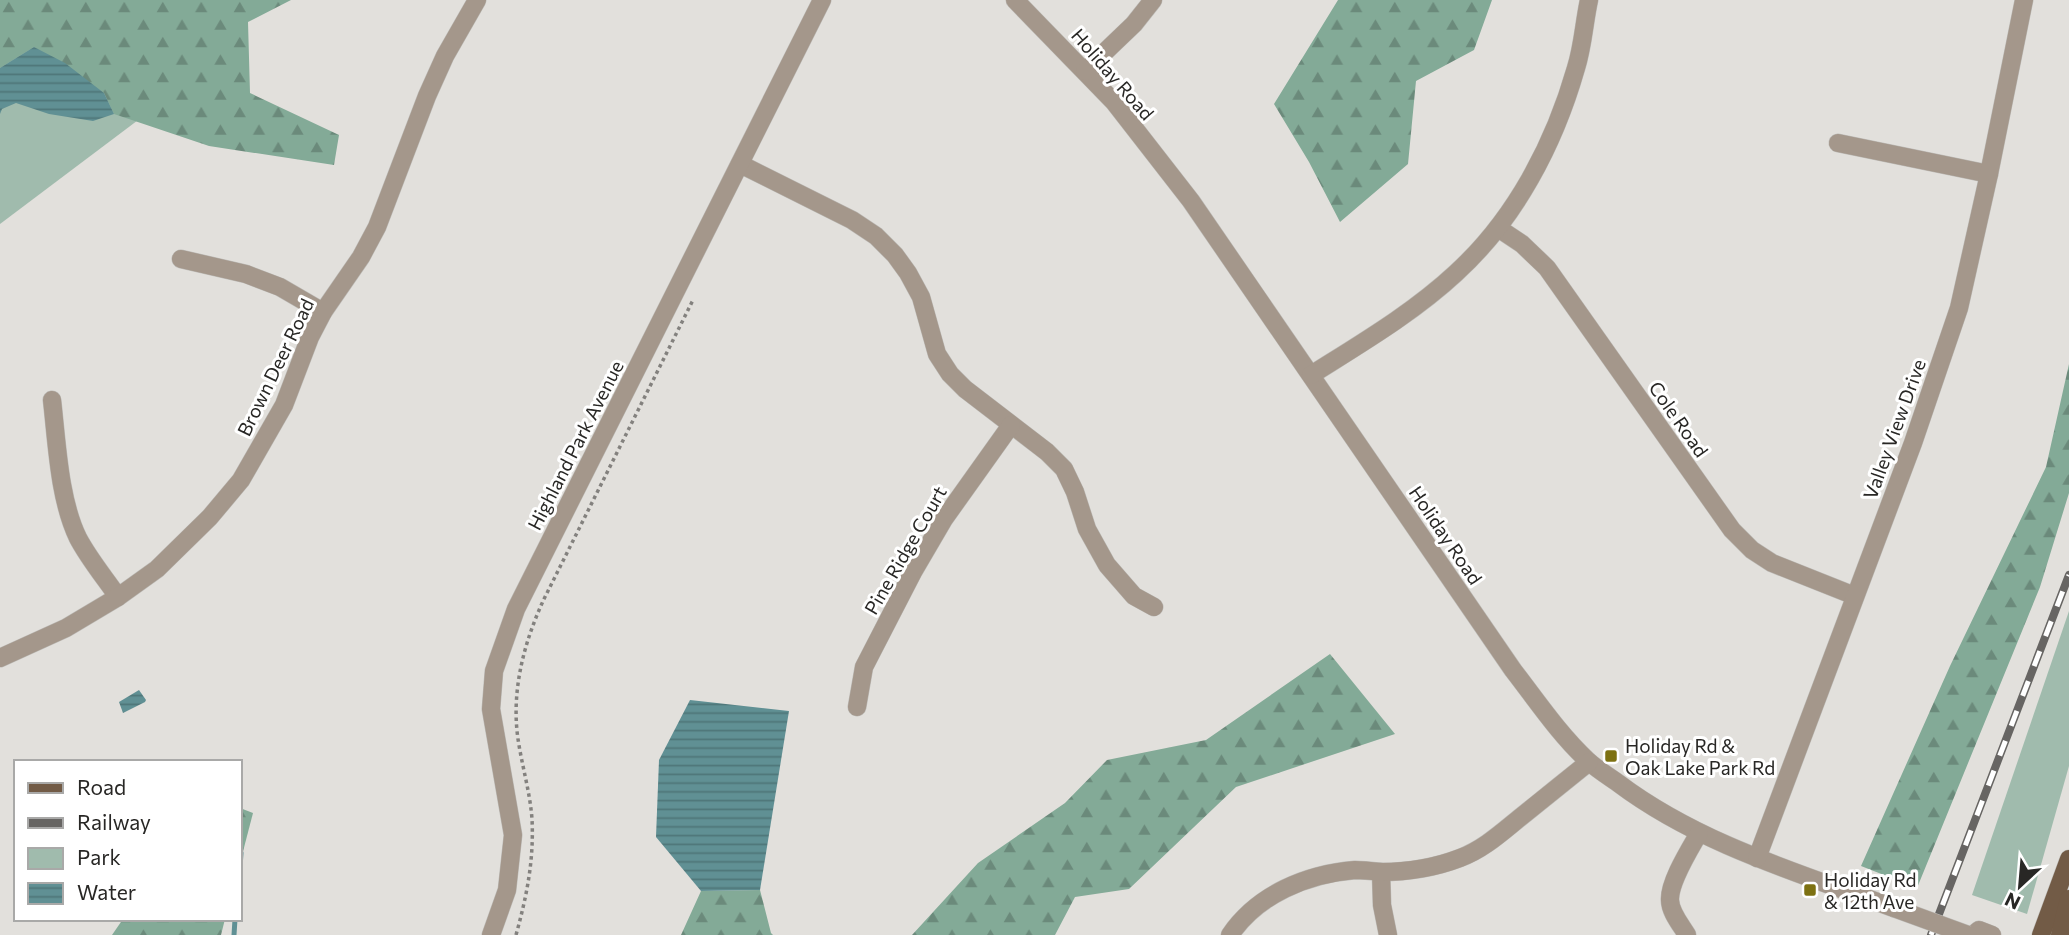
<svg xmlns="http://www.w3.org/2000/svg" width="2069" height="935" font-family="Commissioner,sans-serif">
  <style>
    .green { fill: #a0bbad }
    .forest { fill: url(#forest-firs) }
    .water { fill: url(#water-rules) }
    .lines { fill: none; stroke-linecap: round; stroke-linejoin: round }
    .stream { stroke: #609094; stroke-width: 5 }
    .minor-casing { stroke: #bdbbb7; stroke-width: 19 }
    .major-casing { stroke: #bdbbb7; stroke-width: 19 }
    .path { stroke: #83817e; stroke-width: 3.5; stroke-dasharray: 3.5 3.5; stroke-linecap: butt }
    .minor { stroke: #a4978b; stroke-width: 18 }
    .major { stroke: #725b46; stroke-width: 18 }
    .rail-casing { stroke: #676563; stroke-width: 8 }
    .rail { stroke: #fff; stroke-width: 5; stroke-dasharray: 16; stroke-linecap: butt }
    .minor-bridge-casing { stroke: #bdbbb7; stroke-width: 19; stroke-linecap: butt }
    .minor-bridge { stroke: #a4978b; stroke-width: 18 }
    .poi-dot { fill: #7d7112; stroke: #fff; stroke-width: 2.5 }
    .labels { text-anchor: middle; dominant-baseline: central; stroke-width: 6; stroke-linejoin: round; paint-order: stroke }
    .street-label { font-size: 19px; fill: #282725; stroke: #fff }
    .poi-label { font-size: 19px; fill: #282725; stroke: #fff; text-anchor: start }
  </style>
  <defs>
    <pattern id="forest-firs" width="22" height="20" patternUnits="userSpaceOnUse" patternTransform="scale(1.75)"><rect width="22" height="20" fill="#83aa97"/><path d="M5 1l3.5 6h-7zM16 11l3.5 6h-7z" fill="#6b8a7b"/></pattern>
    <pattern id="water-rules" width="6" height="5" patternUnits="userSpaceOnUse" patternTransform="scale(1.75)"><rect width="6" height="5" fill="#609094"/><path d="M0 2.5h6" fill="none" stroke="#4f7679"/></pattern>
  </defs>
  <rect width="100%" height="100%" fill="#e2e0dc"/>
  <g class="green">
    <path d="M 0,1 L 178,90 L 0,224 Z"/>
    <path d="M 2069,611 L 2069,766 L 2027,914 L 1972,895 Z"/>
  </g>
  <g class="forest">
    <path d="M 0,0 L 291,0 L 248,22 L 250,93 L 339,135 L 334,165 L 209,146 L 114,114 L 104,93 L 34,47 L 0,68 Z"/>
    <path d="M 1338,0 L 1492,0 L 1474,50 L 1416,81 L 1408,164 L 1340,222 L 1309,162 L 1274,104 Z"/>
    <path d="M 2069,364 L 2069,493 L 2040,587 L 1917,888 L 1861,866 L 1950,666 L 2046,467 Z"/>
    <path d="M 1330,654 L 1395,734 L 1236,787 L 1129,889 L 1075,897 L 1055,935 L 912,935 L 978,863 L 1065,803 L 1107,760 L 1206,740 Z"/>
    <path d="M 240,808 L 253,813 L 240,863 Z"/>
    <path d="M 760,890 L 771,933 L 773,935 L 681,935 L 701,891 Z"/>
    <path d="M 123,919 L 225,919 L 221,935 L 112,935 Z"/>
  </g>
  <g class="water">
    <path d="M 34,47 L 65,63 L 104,93 L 114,114 L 93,121 L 49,114 L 16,103 L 2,109 L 0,114 L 0,68 Z"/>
    <path d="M 139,690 L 146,700 L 145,702 L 123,713 L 119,702 Z"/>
    <path d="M 690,700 L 789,711 L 760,890 L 701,891 L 656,837 L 659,760 Z"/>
  </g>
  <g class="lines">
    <g class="stream">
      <path d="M 240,867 L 241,853"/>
      <path d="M 234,935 L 235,919"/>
    </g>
    <g class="minor-casing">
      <g id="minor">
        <path d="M 1015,0 L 1114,102 L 1191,201 L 1513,670 C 1537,701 1559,734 1588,761 C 1597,769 1608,776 1618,783 C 1699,844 1799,873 1894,908"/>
        <path d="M 1085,71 L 1134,24 L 1153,0"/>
        <path d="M 1838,143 L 1989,174"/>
        <path d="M 740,164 L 852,220 L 876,236 L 895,255 L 908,273 L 921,297 L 937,354 L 950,374 L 965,389 L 1047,452 L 1064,469 L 1075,492 L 1087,529 L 1107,565 L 1134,596 L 1154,607"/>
        <path d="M 1498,228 L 1522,244 L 1547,268 L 1732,530 L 1752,550 L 1772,563 L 1855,596"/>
        <path d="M 181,259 L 246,274 L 280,287 L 323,312"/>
        <path d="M 1311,375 C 1360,344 1413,313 1456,273 C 1515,219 1554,145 1576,68 C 1583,46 1584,23 1589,0"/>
        <path d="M 52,400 C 57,443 59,499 78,538 C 89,559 105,578 118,597"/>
        <path d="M 0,658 L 66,628 L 118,597 L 157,569 L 210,517 L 241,480 L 284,405 L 310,337 L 323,312 L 361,257 L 377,227 L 427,96 L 445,56 L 477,0"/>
        <path d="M 857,707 L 864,667 L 913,572 L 944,519 L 1011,425"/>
        <path d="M 1757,858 L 1913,443 L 1959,308 L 1989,174 L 2024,0"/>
        <path d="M 1381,872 L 1382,905 L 1388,935"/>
        <path d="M 491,935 L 507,890 L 513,835 L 491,709 L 494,671 L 516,609 L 822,0"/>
        <path d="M 1230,935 C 1258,894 1307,874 1355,870 C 1363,870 1372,871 1381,872 C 1409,872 1434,868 1460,858 C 1484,849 1502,832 1522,816 C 1544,798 1567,780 1589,762"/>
        <path d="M 1687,935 C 1681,925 1670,912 1670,900 C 1669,882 1690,849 1699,833"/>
        <path d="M 1973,935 L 1979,930 L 1992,935"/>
      </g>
    </g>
    <g class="major-casing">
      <g id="major">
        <path d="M 2041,935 L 2069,859"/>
        <path d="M 2060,935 L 2069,899"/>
      </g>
    </g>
    <path class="path" d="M 516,935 C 527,895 534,860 532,819 C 530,792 522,766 518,739 C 511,691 524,642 544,599 L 693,300"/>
    <use href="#minor" class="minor"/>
    <use href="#major" class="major"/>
    <g class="rail-casing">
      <path id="rail" d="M 1931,935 L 2069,575"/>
    </g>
    <use href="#rail" class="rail"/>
    <g class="minor-bridge-casing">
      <path id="minor-bridge" d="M 1894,908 L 1968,935"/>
    </g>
    <use href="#minor-bridge" class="minor-bridge"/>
  </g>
  <g class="poi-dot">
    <rect x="1604" y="749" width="14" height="14" rx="3.5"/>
    <rect x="1803" y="883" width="14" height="14" rx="3.5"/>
  </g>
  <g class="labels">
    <g class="street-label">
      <text transform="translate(1113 74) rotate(49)">Holiday Road</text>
      <text transform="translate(275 367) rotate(-64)">Brown Deer Road</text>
      <text transform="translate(1679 419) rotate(55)">Cole Road</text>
      <text transform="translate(1894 429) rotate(-70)">Valley View Drive</text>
      <text transform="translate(575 445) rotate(-63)">Highland Park Avenue</text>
      <text transform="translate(1446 535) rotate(56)">Holiday Road</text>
      <text transform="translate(905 550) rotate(-60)">Pine Ridge Court</text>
    </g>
    <g class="poi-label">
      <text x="1625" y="745">Holiday Rd &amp;<tspan x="1625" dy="22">Oak Lake Park Rd</tspan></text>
      <text x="1824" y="879">Holiday Rd<tspan x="1824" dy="22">&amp; 12th Ave</tspan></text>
    </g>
  </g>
  <rect x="14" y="760" width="228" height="161" fill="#ffffff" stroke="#a9a9a8" stroke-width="2"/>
  <rect x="28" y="783" width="35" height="10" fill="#725b46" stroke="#a9a9a8" stroke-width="2"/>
  <text x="77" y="795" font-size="21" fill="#282725">Road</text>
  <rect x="28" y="818" width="35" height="10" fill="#676563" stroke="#a9a9a8" stroke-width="2"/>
  <text x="77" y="830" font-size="21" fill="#282725">Railway</text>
  <rect x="28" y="848" width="35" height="21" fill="#a0bbad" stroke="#a9a9a8" stroke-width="2"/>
  <text x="77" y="865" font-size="21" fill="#282725">Park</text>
  <rect x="28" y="883" width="35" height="21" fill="url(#water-rules)" stroke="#a9a9a8" stroke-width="2"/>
  <text x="77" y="900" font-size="21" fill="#282725">Water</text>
  <g transform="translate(2020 886) rotate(206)" stroke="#ffffff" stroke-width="5" paint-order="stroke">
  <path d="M0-5L12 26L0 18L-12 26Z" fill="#282725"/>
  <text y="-10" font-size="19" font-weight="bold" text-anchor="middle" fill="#282725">N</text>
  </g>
</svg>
